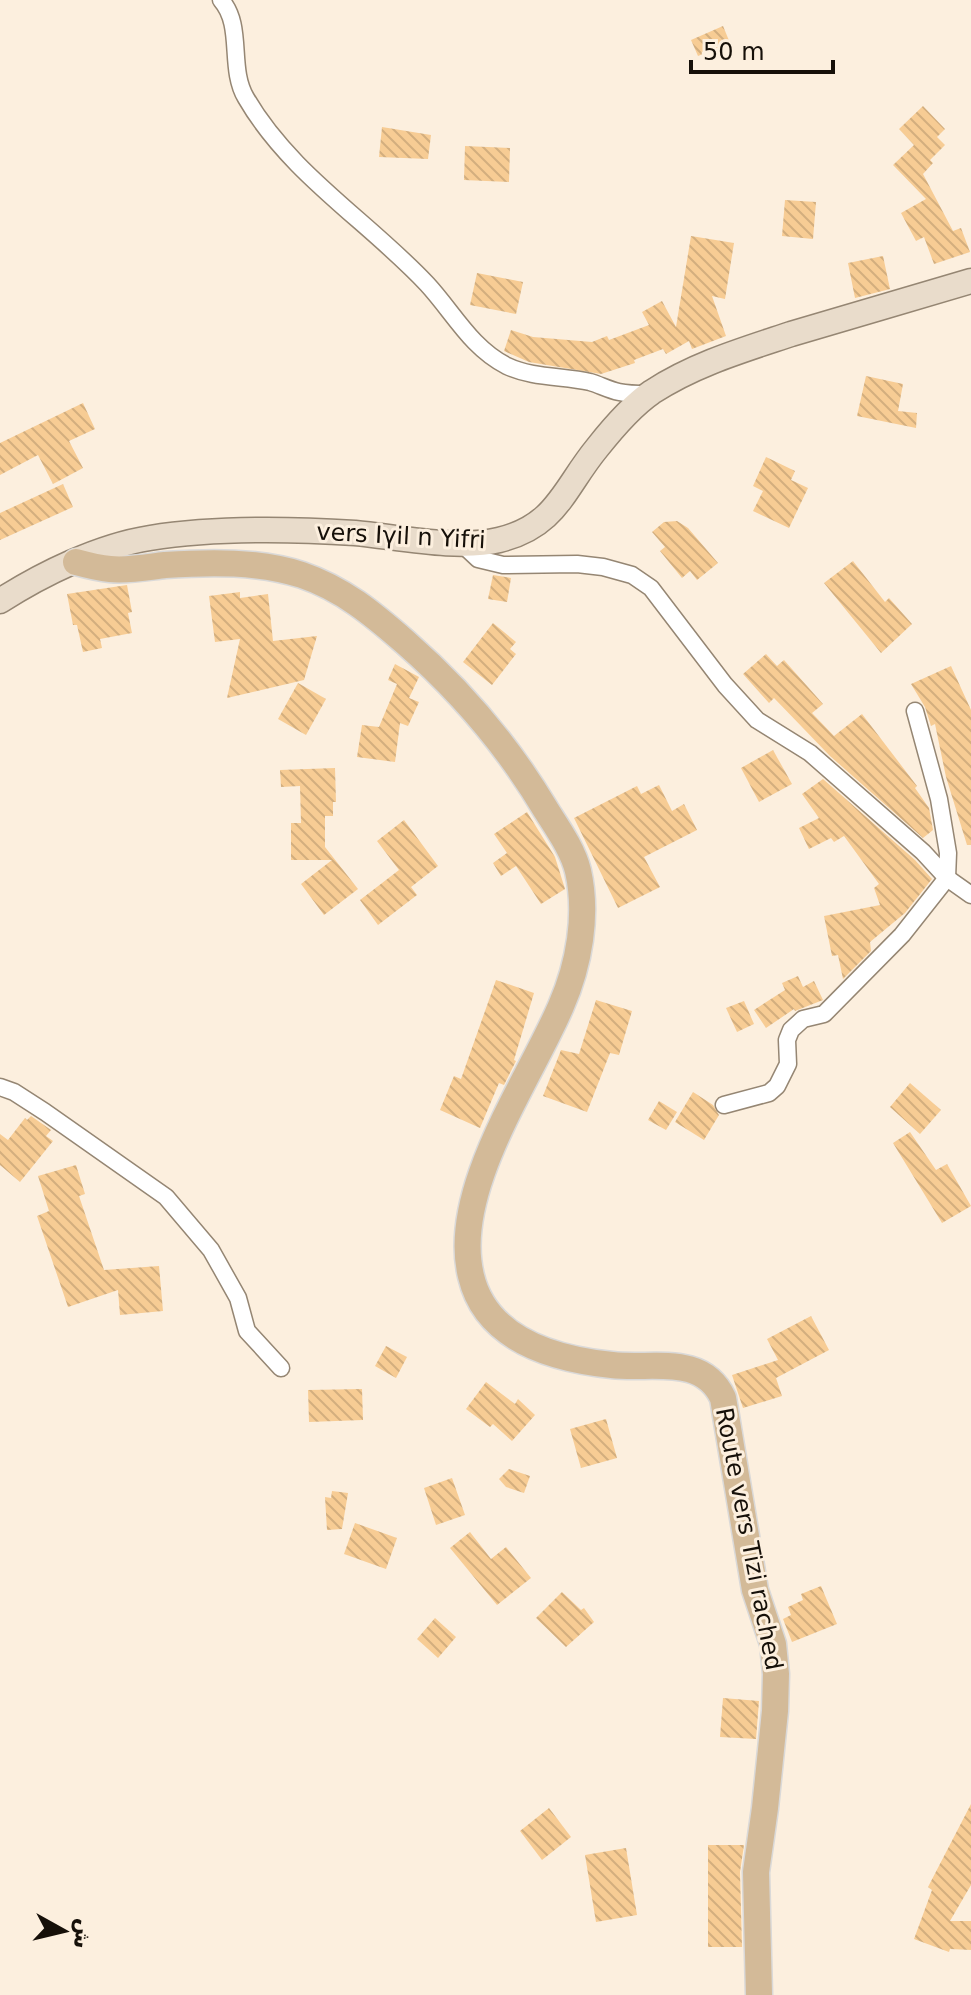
<svg xmlns="http://www.w3.org/2000/svg" width="971" height="1995" font-family="'DejaVu Sans',Cairo,sans-serif">
  <style>
    .building { fill: url(#building-back-hatch) }
    .lines { fill: none; stroke-linecap: round; stroke-linejoin: round }
    .street-casing { stroke: #958673; stroke-width: 19 }
    .secondary-casing { stroke: #958673; stroke-width: 27 }
    .primary-casing { stroke: #dad9d8; stroke-width: 29 }
    .street { stroke: #fff; stroke-width: 16 }
    .secondary { stroke: #e9dccb; stroke-width: 24 }
    .primary { stroke: #d3ba98; stroke-width: 26 }
    .labels { text-anchor: middle; dominant-baseline: central; stroke-width: 6; stroke-linejoin: round; paint-order: stroke }
    .street-label { font-size: 24px; fill: #161009; stroke: #fcefde }
  </style>
  <defs>
    <pattern id="building-back-hatch" width="6" height="6" patternUnits="userSpaceOnUse" patternTransform="scale(2)"><rect width="6" height="6" fill="#f7cc94"/><path d="M-1 5l2 2M0 0l6 6M5-1l2 2" fill="none" stroke="#d3ae7e"/></pattern>
  </defs>
  <rect width="100%" height="100%" fill="#fcefde"/>
  <g class="building">
    <path d="M 723,26 L 730,43 L 698,56 L 691,40 Z"/>
    <path d="M 923,106 L 945,129 L 937,137 L 945,145 L 930,160 L 933,163 L 923,174 L 953,231 L 961,228 L 970,252 L 934,264 L 924,237 L 916,241 L 901,213 L 926,199 L 893,165 L 914,145 L 899,129 Z"/>
    <path d="M 382,127 L 431,135 L 428,159 L 379,157 Z"/>
    <path d="M 465,146 L 510,148 L 509,182 L 464,180 Z"/>
    <path d="M 785,200 L 816,202 L 813,239 L 782,236 Z"/>
    <path d="M 691,236 L 734,243 L 725,299 L 712,296 L 726,336 L 692,349 L 689,341 L 666,354 L 663,349 L 634,360 L 635,363 L 601,374 L 529,362 L 504,351 L 511,330 L 533,337 L 592,342 L 607,336 L 609,340 L 649,325 L 642,312 L 662,301 L 676,327 Z"/>
    <path d="M 883,256 L 890,289 L 855,298 L 848,263 Z"/>
    <path d="M 477,273 L 523,282 L 516,314 L 470,305 Z"/>
    <path d="M 866,376 L 903,384 L 898,411 L 917,413 L 916,428 L 857,416 Z"/>
    <path d="M 83,403 L 95,429 L 69,441 L 83,468 L 53,484 L 38,455 L 0,475 L 0,443 Z"/>
    <path d="M 766,457 L 795,471 L 791,480 L 808,488 L 789,528 L 753,511 L 763,491 L 753,486 Z"/>
    <path d="M 63,484 L 73,507 L 0,540 L 0,513 Z"/>
    <path d="M 677,521 L 688,528 L 718,563 L 697,580 L 690,571 L 682,578 L 660,551 L 665,547 L 652,532 L 664,522 Z"/>
    <path d="M 853,561 L 885,602 L 889,598 L 912,624 L 881,653 L 824,583 Z"/>
    <path d="M 493,575 L 511,578 L 507,602 L 488,599 Z"/>
    <path d="M 127,585 L 132,612 L 128,613 L 132,633 L 100,639 L 102,648 L 83,652 L 77,625 L 73,625 L 67,594 Z"/>
    <path d="M 240,592 L 240,598 L 268,594 L 273,641 L 317,636 L 304,680 L 227,698 L 240,639 L 215,642 L 209,596 Z"/>
    <path d="M 493,623 L 516,642 L 510,649 L 516,654 L 492,685 L 463,662 Z"/>
    <path d="M 766,654 L 777,666 L 784,660 L 823,704 L 812,713 L 834,736 L 862,714 L 917,786 L 915,788 L 929,808 L 933,830 L 923,838 L 830,756 L 774,698 L 769,703 L 743,674 Z"/>
    <path d="M 395,664 L 419,677 L 409,698 L 419,702 L 408,726 L 400,723 L 395,762 L 357,757 L 362,725 L 379,727 L 397,684 L 388,680 Z"/>
    <path d="M 951,666 L 971,710 L 971,845 L 967,845 L 946,777 L 935,724 L 931,726 L 925,707 L 911,684 Z"/>
    <path d="M 298,683 L 326,699 L 306,735 L 278,719 Z"/>
    <path d="M 773,750 L 792,784 L 759,802 L 741,768 Z"/>
    <path d="M 335,768 L 336,802 L 333,802 L 333,816 L 325,816 L 325,847 L 358,889 L 324,915 L 301,884 L 332,860 L 291,860 L 291,823 L 301,823 L 300,786 L 281,787 L 280,770 Z"/>
    <path d="M 823,779 L 915,860 L 932,879 L 905,913 L 870,942 L 871,951 L 843,979 L 838,955 L 832,956 L 824,916 L 880,905 L 874,888 L 879,884 L 844,836 L 834,842 L 831,838 L 809,849 L 799,828 L 819,818 L 802,794 Z"/>
    <path d="M 659,785 L 672,811 L 684,804 L 697,830 L 644,857 L 660,887 L 618,908 L 574,818 L 637,786 L 641,794 Z"/>
    <path d="M 527,812 L 555,857 L 565,889 L 541,904 L 516,866 L 501,876 L 493,863 L 507,853 L 494,834 Z"/>
    <path d="M 404,820 L 438,866 L 411,887 L 417,895 L 378,925 L 360,900 L 399,870 L 377,841 Z"/>
    <path d="M 798,976 L 803,987 L 814,981 L 823,1000 L 795,1011 L 794,1009 L 766,1028 L 754,1010 L 785,990 L 782,983 Z"/>
    <path d="M 496,980 L 534,993 L 514,1060 L 516,1061 L 504,1085 L 499,1083 L 480,1128 L 440,1110 L 454,1076 L 461,1079 Z"/>
    <path d="M 596,1000 L 632,1011 L 619,1055 L 610,1053 L 587,1112 L 543,1096 L 561,1050 L 579,1054 Z"/>
    <path d="M 744,1001 L 754,1024 L 737,1032 L 726,1008 Z"/>
    <path d="M 910,1083 L 941,1110 L 920,1134 L 890,1107 Z"/>
    <path d="M 693,1092 L 713,1105 L 719,1115 L 704,1140 L 675,1122 Z"/>
    <path d="M 659,1101 L 677,1112 L 666,1130 L 648,1120 Z"/>
    <path d="M 31,1116 L 51,1130 L 46,1136 L 53,1141 L 20,1182 L 0,1165 L 0,1134 L 8,1140 L 25,1118 L 27,1120 Z"/>
    <path d="M 910,1132 L 936,1170 L 947,1164 L 971,1206 L 942,1223 L 893,1143 Z"/>
    <path d="M 76,1165 L 85,1194 L 79,1196 L 104,1270 L 159,1266 L 163,1311 L 120,1315 L 118,1290 L 68,1307 L 37,1216 L 49,1211 L 38,1176 Z"/>
    <path d="M 811,1316 L 829,1350 L 776,1378 L 782,1396 L 743,1408 L 732,1375 L 778,1360 L 767,1339 Z"/>
    <path d="M 386,1346 L 407,1357 L 396,1378 L 375,1366 Z"/>
    <path d="M 486,1382 L 515,1404 L 518,1399 L 535,1415 L 512,1441 L 493,1424 L 490,1427 L 466,1409 Z"/>
    <path d="M 362,1389 L 363,1420 L 309,1422 L 308,1390 Z"/>
    <path d="M 606,1419 L 617,1458 L 581,1468 L 570,1429 Z"/>
    <path d="M 509,1469 L 530,1476 L 524,1493 L 506,1487 L 499,1479 Z"/>
    <path d="M 452,1478 L 465,1515 L 436,1525 L 424,1488 Z"/>
    <path d="M 332,1491 L 348,1493 L 342,1529 L 327,1530 L 325,1497 L 331,1498 Z"/>
    <path d="M 355,1523 L 397,1538 L 386,1569 L 344,1554 Z"/>
    <path d="M 470,1532 L 491,1559 L 506,1547 L 531,1578 L 497,1605 L 450,1548 Z"/>
    <path d="M 821,1586 L 837,1624 L 792,1642 L 783,1619 L 791,1615 L 788,1607 L 803,1600 L 801,1594 Z"/>
    <path d="M 562,1592 L 581,1610 L 584,1608 L 594,1622 L 566,1647 L 536,1618 Z"/>
    <path d="M 435,1618 L 456,1637 L 438,1658 L 417,1639 Z"/>
    <path d="M 723,1698 L 759,1701 L 756,1739 L 720,1737 Z"/>
    <path d="M 971,1804 L 971,1885 L 950,1921 L 971,1921 L 971,1950 L 950,1949 L 949,1952 L 914,1939 L 932,1890 L 928,1887 Z"/>
    <path d="M 549,1808 L 571,1837 L 542,1860 L 520,1831 Z"/>
    <path d="M 708,1845 L 744,1845 L 740,1872 L 742,1947 L 708,1947 Z"/>
    <path d="M 626,1848 L 637,1915 L 596,1922 L 585,1855 Z"/>
  </g>
  <g class="lines">
    <g class="street-casing">
      <g id="street">
        <path d="M 221,0 C 244,26 228,68 246,98 C 290,174 368,221 427,284 C 453,312 471,348 507,366 C 532,378 563,376 590,382 C 600,385 609,390 619,392 C 628,394 639,394 649,394"/>
        <path d="M 461,543 L 478,559 L 503,565 L 577,564 L 603,567 L 632,575 L 651,588 L 725,685 L 757,720 L 810,753 L 923,852 L 947,878 L 971,895"/>
        <path d="M 0,1087 L 14,1092 L 45,1112 L 166,1197 L 211,1250 L 238,1298 L 247,1331 L 281,1368"/>
        <path d="M 724,1105 L 769,1093 L 777,1086 L 788,1064 L 787,1040 L 791,1030 L 803,1019 L 824,1014 L 902,935 L 947,878 L 948,853 L 939,799 L 915,711"/>
      </g>
    </g>
    <g class="secondary-casing">
      <path id="secondary" d="M 0,601 C 42,574 99,546 150,538 C 212,528 292,529 355,533 C 398,537 457,550 499,540 C 557,526 564,488 597,448 C 612,429 633,405 652,392 C 695,364 743,350 791,334 C 851,316 911,299 971,281"/>
    </g>
    <g class="primary-casing">
      <path id="primary" d="M 76,562 C 87,565 99,568 110,569 C 128,571 148,567 165,565 C 210,562 259,561 302,575 C 343,589 373,614 405,642 C 461,691 508,746 546,810 C 558,829 573,850 578,871 C 588,915 579,965 561,1006 C 529,1081 450,1191 471,1276 C 486,1340 554,1359 612,1365 C 651,1370 702,1353 723,1398 L 755,1590 L 773,1644 L 776,1674 L 775,1711 L 765,1808 L 756,1872 L 759,1995"/>
    </g>
    <use href="#street" class="street"/>
    <use href="#secondary" class="secondary"/>
    <use href="#primary" class="primary"/>
  </g>
  <g class="labels">
    <g class="street-label">
      <text transform="translate(401 536) rotate(3)">vers Iγil n Yifri</text>
      <text transform="translate(749 1539) rotate(79)">Route vers Tizi rached</text>
    </g>
  </g>
  <g transform="translate(64 1931) rotate(98)" stroke="#fcefde" stroke-width="6" paint-order="stroke">
  <path d="M0-6L14 30L0 20L-14 30Z" fill="#161009"/>
  <text y="-12" font-size="22" font-weight="bold" text-anchor="middle" fill="#161009">ش</text>
  </g>
  <path d="M691 60v12h142v-12" fill="none" stroke="#161009" stroke-width="4"/>
  <text x="703" y="60" font-size="24" fill="#161009" stroke="#fcefde" stroke-width="6" paint-order="stroke">50 m</text>
</svg>
